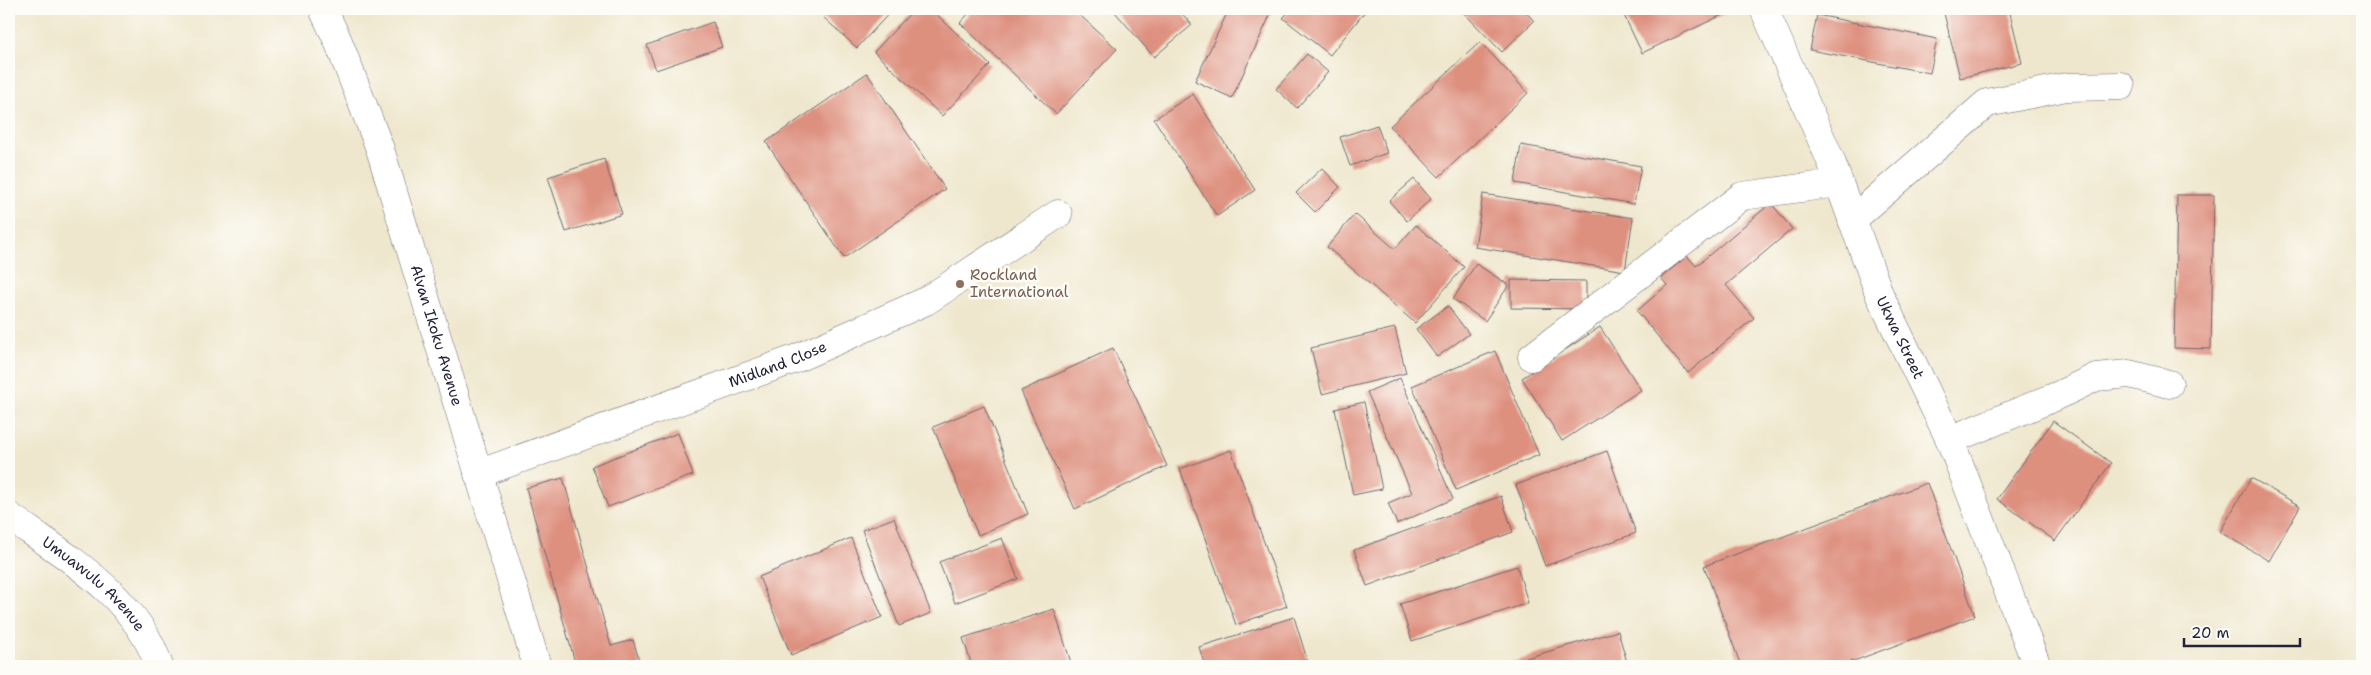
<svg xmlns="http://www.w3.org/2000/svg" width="2371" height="675" font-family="'Shantell Sans',sans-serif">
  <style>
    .building { fill: #de907f }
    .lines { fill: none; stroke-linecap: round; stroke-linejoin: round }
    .minor-casing { stroke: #6a676e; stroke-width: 29 }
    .minor { stroke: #fff; stroke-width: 28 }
    .education-dot { fill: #8d6e63; stroke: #fdfcf7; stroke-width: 2 }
    .labels { text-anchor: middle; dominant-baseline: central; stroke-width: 5; stroke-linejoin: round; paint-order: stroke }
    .education-label { font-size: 15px; fill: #785e54; stroke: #fdfcf7; text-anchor: start }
    .street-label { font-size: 15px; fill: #22223b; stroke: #fdfcf7 }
  </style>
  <rect width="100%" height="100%" fill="#fdfcf7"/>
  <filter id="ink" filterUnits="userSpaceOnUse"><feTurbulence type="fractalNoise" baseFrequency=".02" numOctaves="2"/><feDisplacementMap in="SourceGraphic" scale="10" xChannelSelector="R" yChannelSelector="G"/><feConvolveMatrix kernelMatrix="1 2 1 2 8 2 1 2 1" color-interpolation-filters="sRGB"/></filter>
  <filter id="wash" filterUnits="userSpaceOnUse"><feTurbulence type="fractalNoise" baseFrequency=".0096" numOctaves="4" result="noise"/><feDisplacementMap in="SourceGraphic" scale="20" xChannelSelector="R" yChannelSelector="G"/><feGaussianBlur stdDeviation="1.12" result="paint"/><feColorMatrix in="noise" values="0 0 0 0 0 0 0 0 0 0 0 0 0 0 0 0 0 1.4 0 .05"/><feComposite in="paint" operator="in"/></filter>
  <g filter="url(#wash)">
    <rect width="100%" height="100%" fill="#efe7cd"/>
    <g id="blocks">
      <g class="building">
        <path d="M 831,9 L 893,9 L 857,48 L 823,17 Z"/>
        <path d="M 914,9 L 931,9 L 990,65 L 942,116 L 874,52 Z"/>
        <path d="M 973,9 L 1073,9 L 1117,49 L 1056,114 L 960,23 Z"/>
        <path d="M 1119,9 L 1178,9 L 1192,25 L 1154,57 L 1115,12 Z"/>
        <path d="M 1229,9 L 1273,9 L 1232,98 L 1195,81 Z"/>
        <path d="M 1291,9 L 1367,9 L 1330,55 L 1283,18 Z"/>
        <path d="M 1460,9 L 1523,9 L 1534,21 L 1502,52 Z"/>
        <path d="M 1621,9 L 1735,9 L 1642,53 Z"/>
        <path d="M 1943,9 L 2009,9 L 2022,63 L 1960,78 Z"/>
        <path d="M 1817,15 L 1937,39 L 1930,73 L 1810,50 Z"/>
        <path d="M 713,22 L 722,47 L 656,70 L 647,45 Z"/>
        <path d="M 1480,42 L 1528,93 L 1439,177 L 1390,126 Z"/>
        <path d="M 1307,54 L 1328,72 L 1297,108 L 1276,89 Z"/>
        <path d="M 867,73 L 945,189 L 844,258 L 766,142 Z"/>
        <path d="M 1193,94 L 1255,190 L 1217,216 L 1154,119 Z"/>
        <path d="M 1377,125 L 1387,153 L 1350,166 L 1340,137 Z"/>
        <path d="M 1521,145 L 1641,166 L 1634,204 L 1515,183 Z"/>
        <path d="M 604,159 L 622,214 L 566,232 L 548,177 Z"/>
        <path d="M 1322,168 L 1340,187 L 1315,212 L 1296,193 Z"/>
        <path d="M 1414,179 L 1431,199 L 1407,221 L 1389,201 Z"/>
        <path d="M 1483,194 L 1633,218 L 1625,271 L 1475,247 Z"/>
        <path d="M 2177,195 L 2214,195 L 2211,349 L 2174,348 Z"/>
        <path d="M 1771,203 L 1792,229 L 1726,285 L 1754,318 L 1688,373 L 1637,311 L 1667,285 L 1661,278 L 1687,256 L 1696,266 Z"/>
        <path d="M 1355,214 L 1395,249 L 1416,225 L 1464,267 L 1415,323 L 1327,247 Z"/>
        <path d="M 1476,264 L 1509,285 L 1485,321 L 1453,299 Z"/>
        <path d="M 1511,280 L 1586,281 L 1586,309 L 1511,308 Z"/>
        <path d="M 1448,306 L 1469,334 L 1437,357 L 1416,329 Z"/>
        <path d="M 1600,327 L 1641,390 L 1562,441 L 1522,378 Z"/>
        <path d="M 1395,328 L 1406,373 L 1322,394 L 1311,348 Z"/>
        <path d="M 1113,348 L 1167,466 L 1075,509 L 1021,391 Z"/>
        <path d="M 1495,351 L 1539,455 L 1456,490 L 1412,386 Z"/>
        <path d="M 1400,378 L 1453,499 L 1397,524 L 1388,503 L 1412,493 L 1367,392 Z"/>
        <path d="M 1364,402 L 1382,489 L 1353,495 L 1335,409 Z"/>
        <path d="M 984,406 L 1028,514 L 978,535 L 933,427 Z"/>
        <path d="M 2053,421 L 2111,463 L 2055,541 L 1997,499 Z"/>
        <path d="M 678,433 L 693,475 L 608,507 L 592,466 Z"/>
        <path d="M 1231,450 L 1287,606 L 1236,625 L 1180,469 Z"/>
        <path d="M 1607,451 L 1636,533 L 1545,566 L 1516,485 Z"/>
        <path d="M 563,478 L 611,646 L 633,640 L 641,666 L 576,666 L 526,488 Z"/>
        <path d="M 2251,478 L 2300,506 L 2269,561 L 2220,532 Z"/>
        <path d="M 1927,483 L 1975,616 L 1840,666 L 1741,666 L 1704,566 Z"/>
        <path d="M 1501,496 L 1513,532 L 1367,586 L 1354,550 Z"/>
        <path d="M 894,518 L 931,613 L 899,626 L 862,530 Z"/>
        <path d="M 851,538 L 882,617 L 791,655 L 759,577 Z"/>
        <path d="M 1002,538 L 1018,579 L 955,603 L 939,562 Z"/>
        <path d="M 1517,566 L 1528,603 L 1412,641 L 1400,604 Z"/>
        <path d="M 1054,609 L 1072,666 L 972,666 L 963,638 Z"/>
        <path d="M 1294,617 L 1309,666 L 1205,666 L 1199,647 Z"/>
        <path d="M 1618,631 L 1628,666 L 1499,666 Z"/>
      </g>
    </g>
  </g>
  <g filter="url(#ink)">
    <use href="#blocks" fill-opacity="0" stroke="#6a676e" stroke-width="1"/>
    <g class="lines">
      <g class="minor-casing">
        <g id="minor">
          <path id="s1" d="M 323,9 L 338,41 L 380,149 L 537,666"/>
          <path id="s2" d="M 1764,9 L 1831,161 L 1880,296 L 1950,440 L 2037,666"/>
          <path d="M 1852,220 L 1987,103 L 2066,87 L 2121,86"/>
          <path d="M 1532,357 L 1742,196 L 1839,183"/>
          <path d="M 1950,440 L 2057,396 L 2096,377 L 2129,374 L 2169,384"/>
          <path id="s3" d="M 478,474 L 795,359 L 926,301 L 1058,214"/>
          <path id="s4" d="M 9,516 C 65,556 137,597 159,666"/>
        </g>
      </g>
      <use href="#minor" class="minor"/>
    </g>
  </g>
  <circle class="education-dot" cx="960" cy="284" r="5"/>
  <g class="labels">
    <g class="education-label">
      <text x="970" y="275">Rockland<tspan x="970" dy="17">International</tspan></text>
    </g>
    <g class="street-label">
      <text stroke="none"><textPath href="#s1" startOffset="346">Alvan Ikoku Avenue</textPath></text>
      <text stroke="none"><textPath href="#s2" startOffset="356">Ukwa Street</textPath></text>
      <text stroke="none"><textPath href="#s3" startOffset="319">Midland Close</textPath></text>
      <text stroke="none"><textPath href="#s4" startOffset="109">Umuawulu Avenue</textPath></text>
    </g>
  </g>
  <rect width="2371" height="675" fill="none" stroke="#fdfcf7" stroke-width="30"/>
  <path d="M2184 638v8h116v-8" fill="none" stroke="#22223b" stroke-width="2.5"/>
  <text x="2191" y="638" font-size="15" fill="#22223b" stroke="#fdfcf7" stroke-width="4" paint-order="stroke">20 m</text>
</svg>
